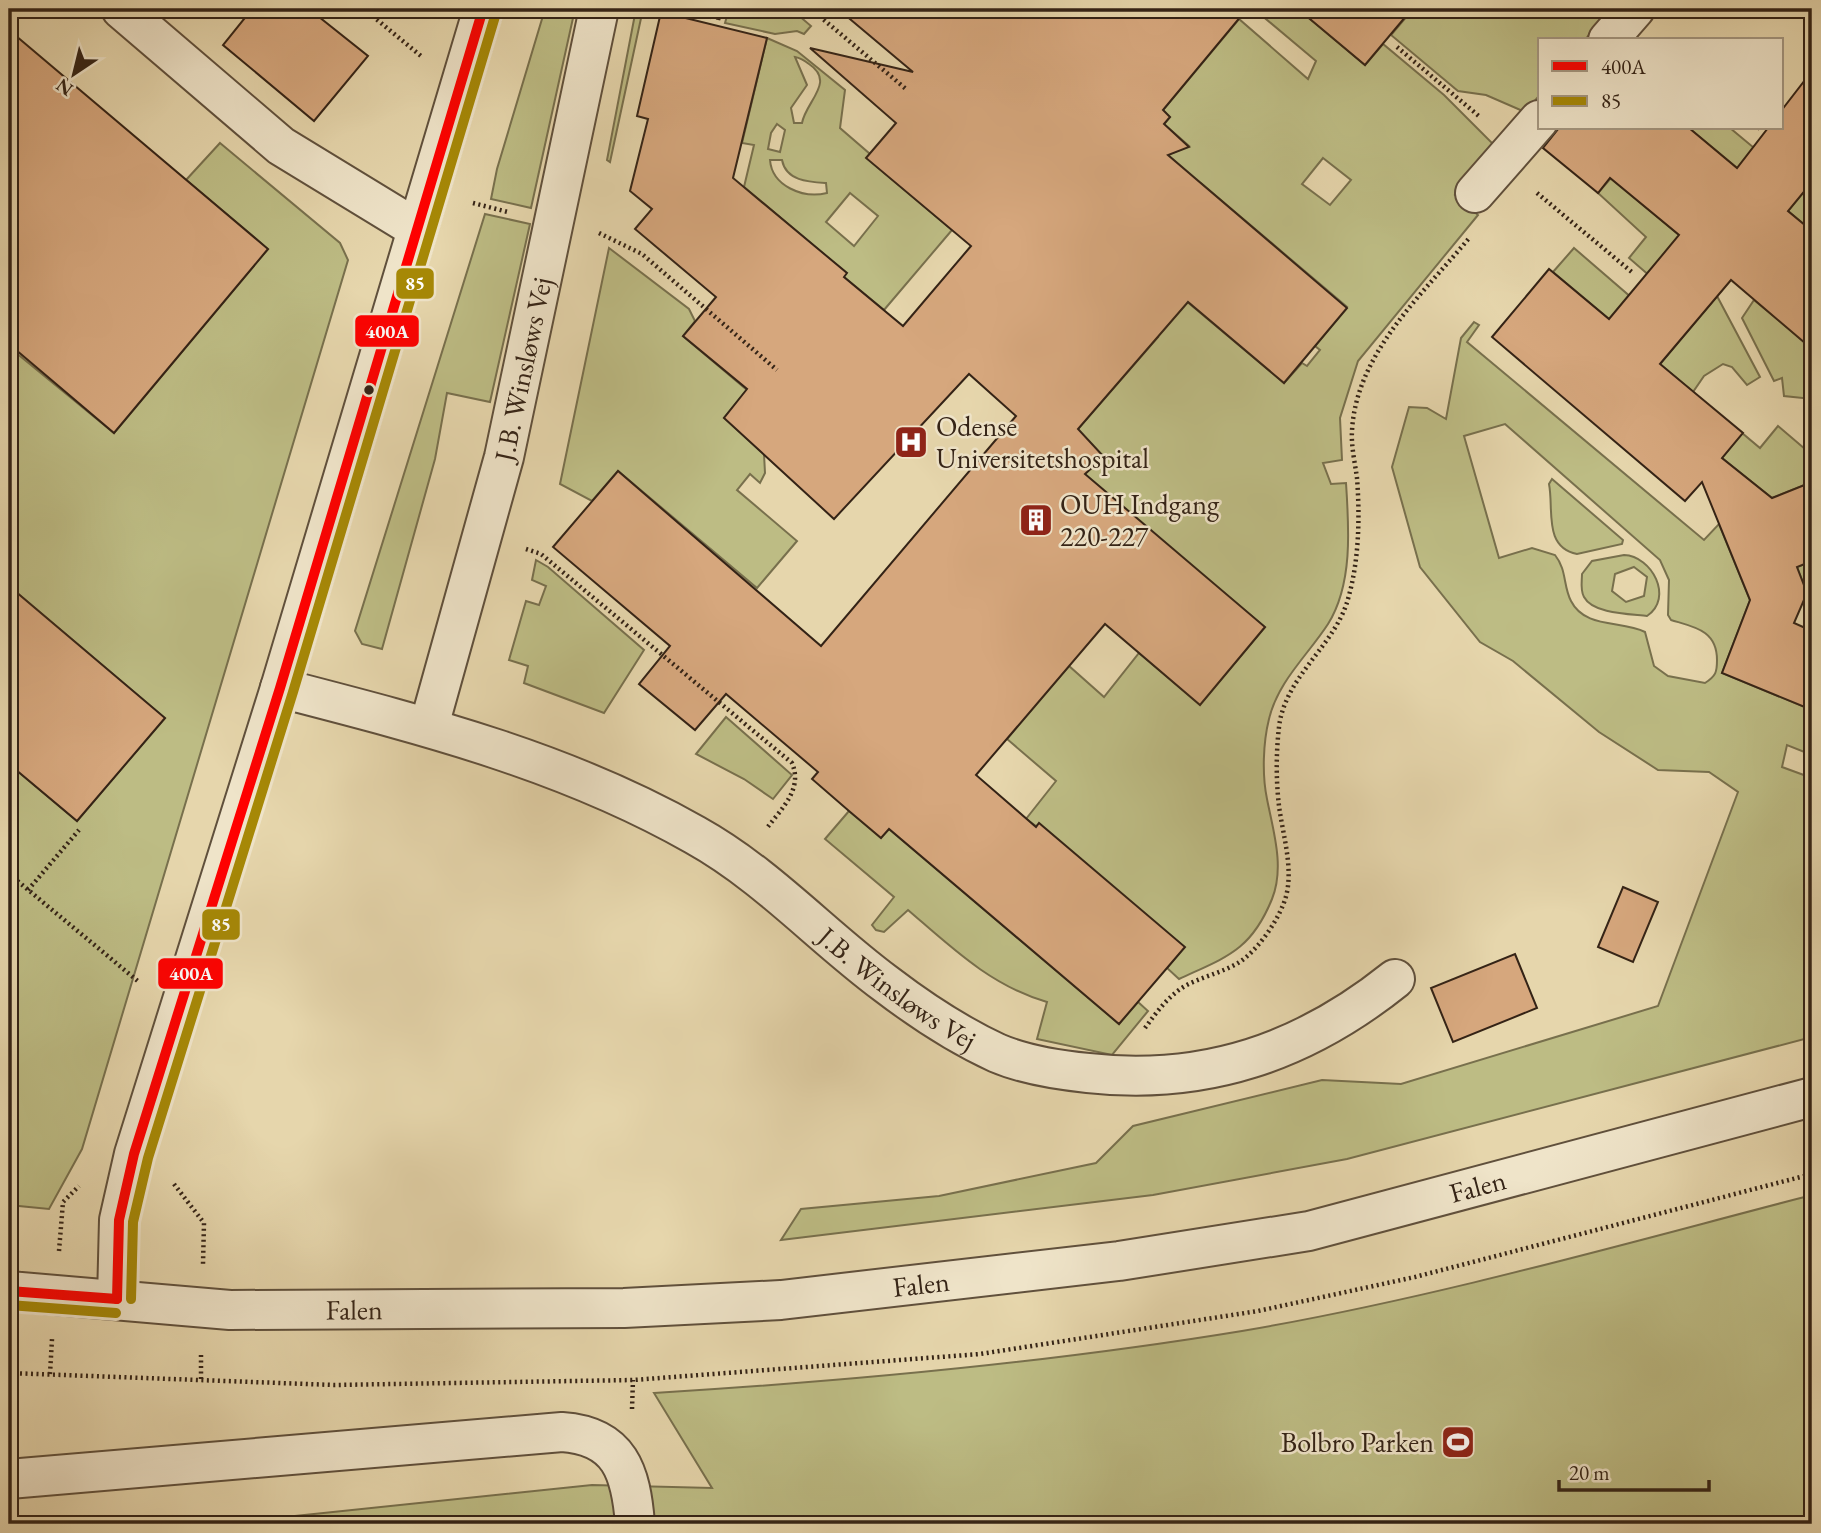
<svg xmlns="http://www.w3.org/2000/svg" width="1821" height="1533" font-family="'EB Garamond',serif">
  <style>
    .green { fill: #bdbc84; stroke: #78704d; stroke-width: 2; fill-rule: evenodd }
    .building { fill: #d6a77d; stroke: #342316; stroke-width: 2 }
    .lines { fill: none; stroke-linecap: round; stroke-linejoin: round }
    .minor-casing { stroke: #60503c; stroke-width: 42 }
    .path { stroke: #342316; stroke-width: 4.5; stroke-dasharray: 2 3.5; stroke-linecap: butt }
    .minor { stroke: #efe4c9; stroke-width: 38 }
    .bus-1-casing { stroke: #efe4c9; stroke-width: 16 }
    .bus-2-casing { stroke: #efe4c9; stroke-width: 16 }
    .bus-1 { stroke: #f00; stroke-width: 10 }
    .bus-2 { stroke: #a68806; stroke-width: 10 }
    .bus-dot { fill: #342316; stroke: #efe4c9; stroke-width: 2.5 }
    .labels { text-anchor: middle; dominant-baseline: central; stroke-width: 5; stroke-linejoin: round; paint-order: stroke }
    .street-label { font-size: 28px; fill: #342316; stroke: #efe4c9 }
    .poi-label { font-size: 28px; fill: #342316; stroke: #efe4c9; text-anchor: start }
    .line-badge { stroke: #efe4c9; stroke-width: 2.5 }
    .badge-label { font-size: 19px; text-anchor: middle; font-weight: bold; fill: #fff }
  </style>
  <rect width="100%" height="100%" fill="#e6d6ac"/>
  <filter id="stains"><feTurbulence type="fractalNoise" baseFrequency=".00286" numOctaves="4"/><feColorMatrix values="0 0 0 0 .2 0 0 0 0 .09 0 0 0 0 .02 0 0 0 .5 -.17"/></filter>
  <radialGradient id="worn" r=".72"><stop offset=".6" stop-color="#630" stop-opacity="0"/><stop offset="1" stop-color="#630" stop-opacity=".3"/></radialGradient>
  <g class="green">
    <path d="M 545,9 L 575,9 L 531,208 L 491,199 L 497,169 Z"/>
    <path d="M 636,9 L 643,9 L 610,162 L 607,160 Z"/>
    <path d="M 671,9 L 714,9 L 710,18 Z"/>
    <path d="M 729,9 L 791,9 L 811,26 L 804,34 L 797,31 L 775,34 L 725,23 Z"/>
    <path d="M 1254,9 L 1298,9 L 1365,65 L 1383,44 L 1444,95 L 1496,147 L 1455,195 L 1478,215 L 1358,361 L 1340,418 L 1342,460 L 1323,463 L 1331,484 L 1346,483 C 1349,528 1353,584 1328,624 C 1308,655 1278,681 1269,719 C 1263,743 1262,775 1267,799 C 1273,830 1285,867 1272,899 C 1251,951 1226,957 1179,979 L 1167,968 L 1184,947 L 1039,824 L 1036,826 L 1026,819 L 1056,781 L 1007,739 L 1069,666 L 1104,697 L 1139,653 L 1200,704 L 1265,627 L 1083,475 L 1102,459 L 1081,443 L 1078,429 L 1158,337 L 1120,305 L 1117,243 L 1284,383 L 1302,363 L 1307,366 L 1320,350 L 1315,346 L 1347,307 L 1202,184 L 1163,157 L 1189,146 L 1164,124 L 1170,117 L 1163,110 L 1239,19 L 1308,79 L 1316,61 ZM 1323,158 L 1351,180 L 1330,205 L 1302,184 Z"/>
    <path d="M 1413,9 L 1610,9 L 1585,40 L 1539,40 L 1539,96 L 1525,112 L 1486,95 L 1458,91 L 1391,35 Z"/>
    <path d="M 767,38 L 797,51 L 845,90 L 840,128 L 870,154 L 867,158 L 952,230 L 884,310 L 844,277 L 846,273 L 744,187 L 754,145 L 742,143 ZM 795,57 C 801,58 804,60 809,64 C 836,82 806,101 802,123 L 794,123 L 791,108 L 807,85 ZM 777,124 L 785,130 L 780,152 L 768,149 L 771,133 ZM 770,160 L 782,160 C 786,181 809,182 826,183 L 827,193 C 803,199 772,186 770,160 ZM 850,193 L 878,216 L 854,246 L 826,222 Z"/>
    <path d="M 1689,128 L 1730,128 L 1765,157 L 1748,177 Z"/>
    <path d="M 220,143 L 340,243 L 348,260 L 82,1149 L 49,1209 L 9,1205 L 9,764 L 77,821 L 165,718 L 9,586 L 9,347 L 114,433 L 268,249 L 186,180 Z"/>
    <path d="M 1611,178 L 1691,245 L 1658,283 L 1629,258 L 1646,237 L 1598,193 Z"/>
    <path d="M 1812,182 L 1812,231 L 1788,211 Z"/>
    <path d="M 485,214 L 530,224 L 490,402 L 447,393 L 435,459 L 382,649 L 362,644 L 355,631 Z"/>
    <path d="M 609,248 L 689,309 L 695,321 L 683,336 L 747,390 L 724,418 L 764,454 L 765,473 L 760,483 L 750,474 L 737,490 L 797,541 L 757,588 L 618,471 L 592,501 L 560,484 Z"/>
    <path d="M 1574,248 L 1640,305 L 1621,329 L 1553,272 Z"/>
    <path d="M 1717,296 L 1760,377 L 1747,385 L 1732,367 L 1723,364 L 1704,376 L 1693,392 L 1660,364 Z"/>
    <path d="M 1754,300 L 1812,348 L 1805,357 L 1812,364 L 1812,399 L 1784,396 L 1782,378 L 1774,381 L 1742,318 Z"/>
    <path d="M 1474,322 L 1479,325 L 1467,342 L 1704,540 L 1719,524 L 1750,600 L 1722,673 L 1812,710 L 1812,755 L 1787,745 L 1782,767 L 1812,778 L 1812,1037 L 1347,1159 L 1153,1195 L 781,1240 L 801,1209 L 939,1196 L 1096,1163 L 1133,1126 L 1322,1080 L 1401,1084 L 1658,1006 L 1738,792 L 1709,772 L 1658,770 L 1599,732 L 1513,661 L 1480,642 L 1420,567 L 1392,467 L 1409,407 L 1427,408 L 1446,419 L 1461,338 ZM 1505,424 L 1660,560 L 1669,580 L 1668,615 L 1671,620 C 1694,627 1717,630 1717,660 C 1717,672 1716,676 1705,683 L 1668,676 L 1654,666 L 1645,632 C 1622,620 1585,629 1571,601 C 1563,586 1567,570 1555,555 L 1532,548 L 1499,558 L 1464,436 Z"/>
    <path d="M 1778,426 L 1812,455 L 1812,482 L 1772,498 L 1722,458 L 1742,433 L 1760,448 Z"/>
    <path d="M 1552,479 L 1623,540 L 1622,544 L 1577,554 C 1543,547 1554,509 1549,484 Z"/>
    <path d="M 1624,555 C 1652,556 1674,598 1647,616 C 1630,614 1593,614 1584,597 C 1580,590 1582,581 1582,574 L 1592,561 ZM 1634,567 L 1647,577 L 1644,596 L 1626,602 L 1612,591 L 1615,574 Z"/>
    <path d="M 536,560 L 548,567 L 644,650 L 604,713 L 524,683 L 528,666 L 509,660 L 526,601 L 539,605 L 546,586 L 532,580 Z"/>
    <path d="M 1812,561 L 1812,593 L 1807,593 L 1797,567 Z"/>
    <path d="M 726,717 L 792,775 L 773,799 L 744,779 L 696,754 Z"/>
    <path d="M 849,811 L 881,837 L 889,829 L 1119,1024 L 1138,1002 L 1148,1011 L 1112,1055 L 1037,1039 L 1047,1002 C 991,986 951,947 908,910 L 884,932 L 876,930 L 872,925 L 894,897 L 825,839 Z"/>
    <path d="M 1812,1195 L 1812,1524 L 218,1524 L 592,1485 L 712,1488 L 654,1393 C 851,1381 1047,1363 1242,1331 C 1435,1298 1623,1244 1812,1195 Z"/>
  </g>
  <g class="building">
    <path d="M 252,9 L 309,9 L 368,56 L 314,121 L 223,45 Z"/>
    <path d="M 838,9 L 1247,9 L 1163,110 L 1170,117 L 1164,124 L 1189,147 L 1168,155 L 1347,308 L 1284,383 L 1188,302 L 1078,429 L 1104,457 L 1085,474 L 1265,627 L 1200,705 L 1105,624 L 976,775 L 1036,827 L 1039,823 L 1185,947 L 1119,1024 L 889,829 L 881,838 L 849,811 L 812,779 L 818,772 L 726,694 L 695,730 L 639,684 L 670,646 L 553,547 L 618,471 L 821,646 L 1016,416 L 969,374 L 834,519 L 724,418 L 747,389 L 683,336 L 716,297 L 635,229 L 652,209 L 630,191 L 648,119 L 637,116 L 661,12 L 767,38 L 733,178 L 847,273 L 844,277 L 903,326 L 971,246 L 866,158 L 896,123 L 810,48 L 913,72 Z"/>
    <path d="M 1298,9 L 1412,9 L 1365,65 Z"/>
    <path d="M 9,30 L 268,249 L 114,433 L 9,344 Z"/>
    <path d="M 1812,71 L 1812,182 L 1788,211 L 1812,231 L 1812,349 L 1731,280 L 1660,364 L 1743,433 L 1722,458 L 1772,498 L 1812,482 L 1812,561 L 1797,567 L 1807,593 L 1794,623 L 1812,631 L 1812,710 L 1722,673 L 1750,600 L 1702,482 L 1685,501 L 1492,337 L 1549,269 L 1609,319 L 1679,235 L 1610,178 L 1598,193 L 1543,148 L 1559,128 L 1689,128 L 1737,168 L 1768,128 L 1781,128 L 1781,111 Z"/>
    <path d="M 9,586 L 165,718 L 77,821 L 9,764 Z"/>
    <path d="M 1623,887 L 1658,902 L 1633,962 L 1598,947 Z"/>
    <path d="M 1515,954 L 1537,1008 L 1453,1042 L 1431,988 Z"/>
  </g>
  <g class="lines">
    <g class="minor-casing">
      <g id="minor">
        <path d="M 121,9 L 281,146 L 417,229"/>
        <path d="M 1608,40 L 1635,9"/>
        <path d="M 1475,193 L 1539,120"/>
        <path id="s1" d="M 280,688 C 423,725 565,761 695,835 C 767,875 821,936 886,984 C 920,1010 958,1035 997,1053 C 1025,1065 1058,1070 1088,1073 C 1205,1086 1304,1052 1395,979"/>
        <path id="s2" d="M 429,726 L 504,457 L 599,9"/>
        <path id="s3" d="M 9,1291 L 230,1310 L 624,1308 L 781,1300 L 1119,1261 L 1309,1231 L 1812,1097"/>
        <path d="M 117,1299 L 119,1220 L 134,1154 L 280,688 L 483,9"/>
        <path d="M 9,1479 L 562,1432 C 620,1436 631,1472 635,1524"/>
      </g>
    </g>
    <g class="path">
      <path d="M 364,9 L 421,56"/>
      <path d="M 811,9 L 906,89"/>
      <path d="M 718,20 L 721,9"/>
      <path d="M 1397,47 L 1480,117"/>
      <path d="M 1758,128 L 1759,128"/>
      <path d="M 1537,193 L 1633,273"/>
      <path d="M 473,203 L 508,212"/>
      <path d="M 599,233 L 642,254 L 777,370"/>
      <path d="M 526,549 L 541,554 L 792,763 C 803,789 782,808 767,828"/>
      <path d="M 9,874 L 139,982"/>
      <path d="M 28,890 L 79,830"/>
      <path d="M 1145,1028 C 1156,1013 1168,996 1185,986 C 1201,977 1221,973 1238,963 C 1256,952 1275,925 1283,905 C 1296,875 1283,837 1279,806 C 1276,781 1276,753 1279,727 C 1285,676 1335,646 1348,599 C 1359,561 1360,518 1357,478 C 1355,463 1351,446 1352,431 C 1356,353 1423,294 1470,237"/>
      <path d="M 174,1184 L 204,1223 L 203,1264"/>
      <path d="M 59,1251 L 63,1202 L 79,1186"/>
      <path d="M 9,1373 L 334,1385 L 633,1380 L 980,1354 L 1258,1311 L 1415,1277 L 1812,1174"/>
      <path d="M 50,1374 L 52,1339"/>
      <path d="M 201,1379 L 201,1353"/>
      <path d="M 632,1409 L 633,1380"/>
    </g>
    <use href="#minor" class="minor"/>
    <g class="bus-1-casing">
      <g id="bus-1">
        <path d="M 9,1291 L 117,1299"/>
        <path d="M 117,1299 L 119,1220 L 134,1154 L 280,688 L 483,9"/>
      </g>
    </g>
    <g class="bus-2-casing">
      <g id="bus-2">
        <path d="M 131,1299 L 133,1222 L 148,1158 L 293,692 L 496,13"/>
        <path d="M 9,1305 L 116,1313"/>
      </g>
    </g>
    <use href="#bus-1" class="bus-1"/>
    <use href="#bus-2" class="bus-2"/>
  </g>
  <defs>
    <g id="hospital-square" transform="scale(1.75)"><rect x="-9" y="-9" width="18" height="18" rx="4" fill="#8f2418" stroke="#efe4c9"/><path d="M-5-5h3v3.5h4V-5h3V5h-3V1.5h-4V5h-3Z" fill="#fff"/></g>
    <g id="building-square" transform="scale(1.75)"><rect x="-9" y="-9" width="18" height="18" rx="4" fill="#8f2418" stroke="#efe4c9"/><path d="M-4-6H4V6H1V3H-1V6H-4ZM-2.5-4.3h1.7v1.8h-1.7ZM.8-4.3h1.7v1.8H.8ZM-2.5-1h1.7V.8h-1.7ZM.8-1h1.7V.8H.8Z" fill="#fff"/></g>
    <g id="stadium-square" transform="scale(1.75)"><rect x="-9" y="-9" width="18" height="18" rx="4" fill="#8f2418" stroke="#efe4c9"/><path d="M0-5a6.5 5 0 1 0 0 10a6.5 5 0 1 0 0-10ZM-3.5-1.8h7v3.6h-7Z" fill="#fff"/></g>
  </defs>
  <g fill-rule="evenodd">
    <use href="#hospital-square" x="911" y="442"/>
    <use href="#building-square" x="1036" y="520"/>
    <use href="#stadium-square" x="1458" y="1442"/>
  </g>
  <circle class="bus-dot" cx="369" cy="390" r="6"/>
  <g class="labels">
    <g class="street-label">
      <text stroke="none"><textPath href="#s2" startOffset="369">J.B. Winsløws Vej</textPath></text>
      <text stroke="none"><textPath href="#s1" startOffset="696">J.B. Winsløws Vej</textPath></text>
      <text stroke="none"><textPath href="#s3" startOffset="1480">Falen</textPath></text>
      <text stroke="none"><textPath href="#s3" startOffset="914">Falen</textPath></text>
      <text stroke="none"><textPath href="#s3" startOffset="346">Falen</textPath></text>
    </g>
    <g class="poi-label">
      <text x="936" y="426">Odense<tspan x="936" dy="32">Universitetshospital</tspan></text>
      <text x="1060" y="504">OUH Indgang<tspan x="1060" dy="32">220-227</tspan></text>
      <text x="1434" y="1442" text-anchor="end">Bolbro Parken</text>
    </g>
  </g>
  <g class="line-badge">
    <rect x="395" y="267" width="40" height="33" rx="7" fill="#a68806"/>
    <rect x="354" y="314" width="66" height="34" rx="7" fill="#f00"/>
    <rect x="201" y="908" width="40" height="33" rx="7" fill="#a68806"/>
    <rect x="157" y="957" width="67" height="33" rx="7" fill="#f00"/>
  </g>
  <g class="badge-label">
    <text x="415" y="290">85</text>
    <text x="387" y="338">400A</text>
    <text x="221" y="931">85</text>
    <text x="191" y="980">400A</text>
  </g>
  <rect width="1821" height="1533" fill="none" stroke="#e6d6ac" stroke-width="35"/>
  <rect x="10" y="10" width="1800" height="1512" fill="none" stroke="#342316" stroke-width="3.5"/>
  <rect x="18" y="18" width="1786" height="1498" fill="none" stroke="#342316" stroke-width="2"/>
  <rect x="1538" y="38" width="245" height="91" fill="#efe4c9" stroke="#a49781" stroke-width="2"/>
  <rect x="1552" y="61" width="35" height="10" fill="#ff0000" stroke="#a49781" stroke-width="2"/>
  <text x="1601" y="74" font-size="21" fill="#342316">400A</text>
  <rect x="1552" y="96" width="35" height="10" fill="#a68806" stroke="#a49781" stroke-width="2"/>
  <text x="1601" y="108" font-size="21" fill="#342316">85</text>
  <g transform="translate(74 74) rotate(215)" stroke="#efe4c9" stroke-width="5" paint-order="stroke">
  <path d="M0-5L12 26L0 18L-12 26Z" fill="#342316"/>
  <text y="-10" font-size="19" font-weight="bold" text-anchor="middle" fill="#342316">N</text>
  </g>
  <path d="M1559 1480v10h150v-10" fill="none" stroke="#342316" stroke-width="3.5"/>
  <text x="1569" y="1480" font-size="21" fill="#342316" stroke="#efe4c9" stroke-width="5" paint-order="stroke">20 m</text>
  <rect width="100%" height="100%" filter="url(#stains)"/>
  <rect width="100%" height="100%" fill="url(#worn)"/>
</svg>
